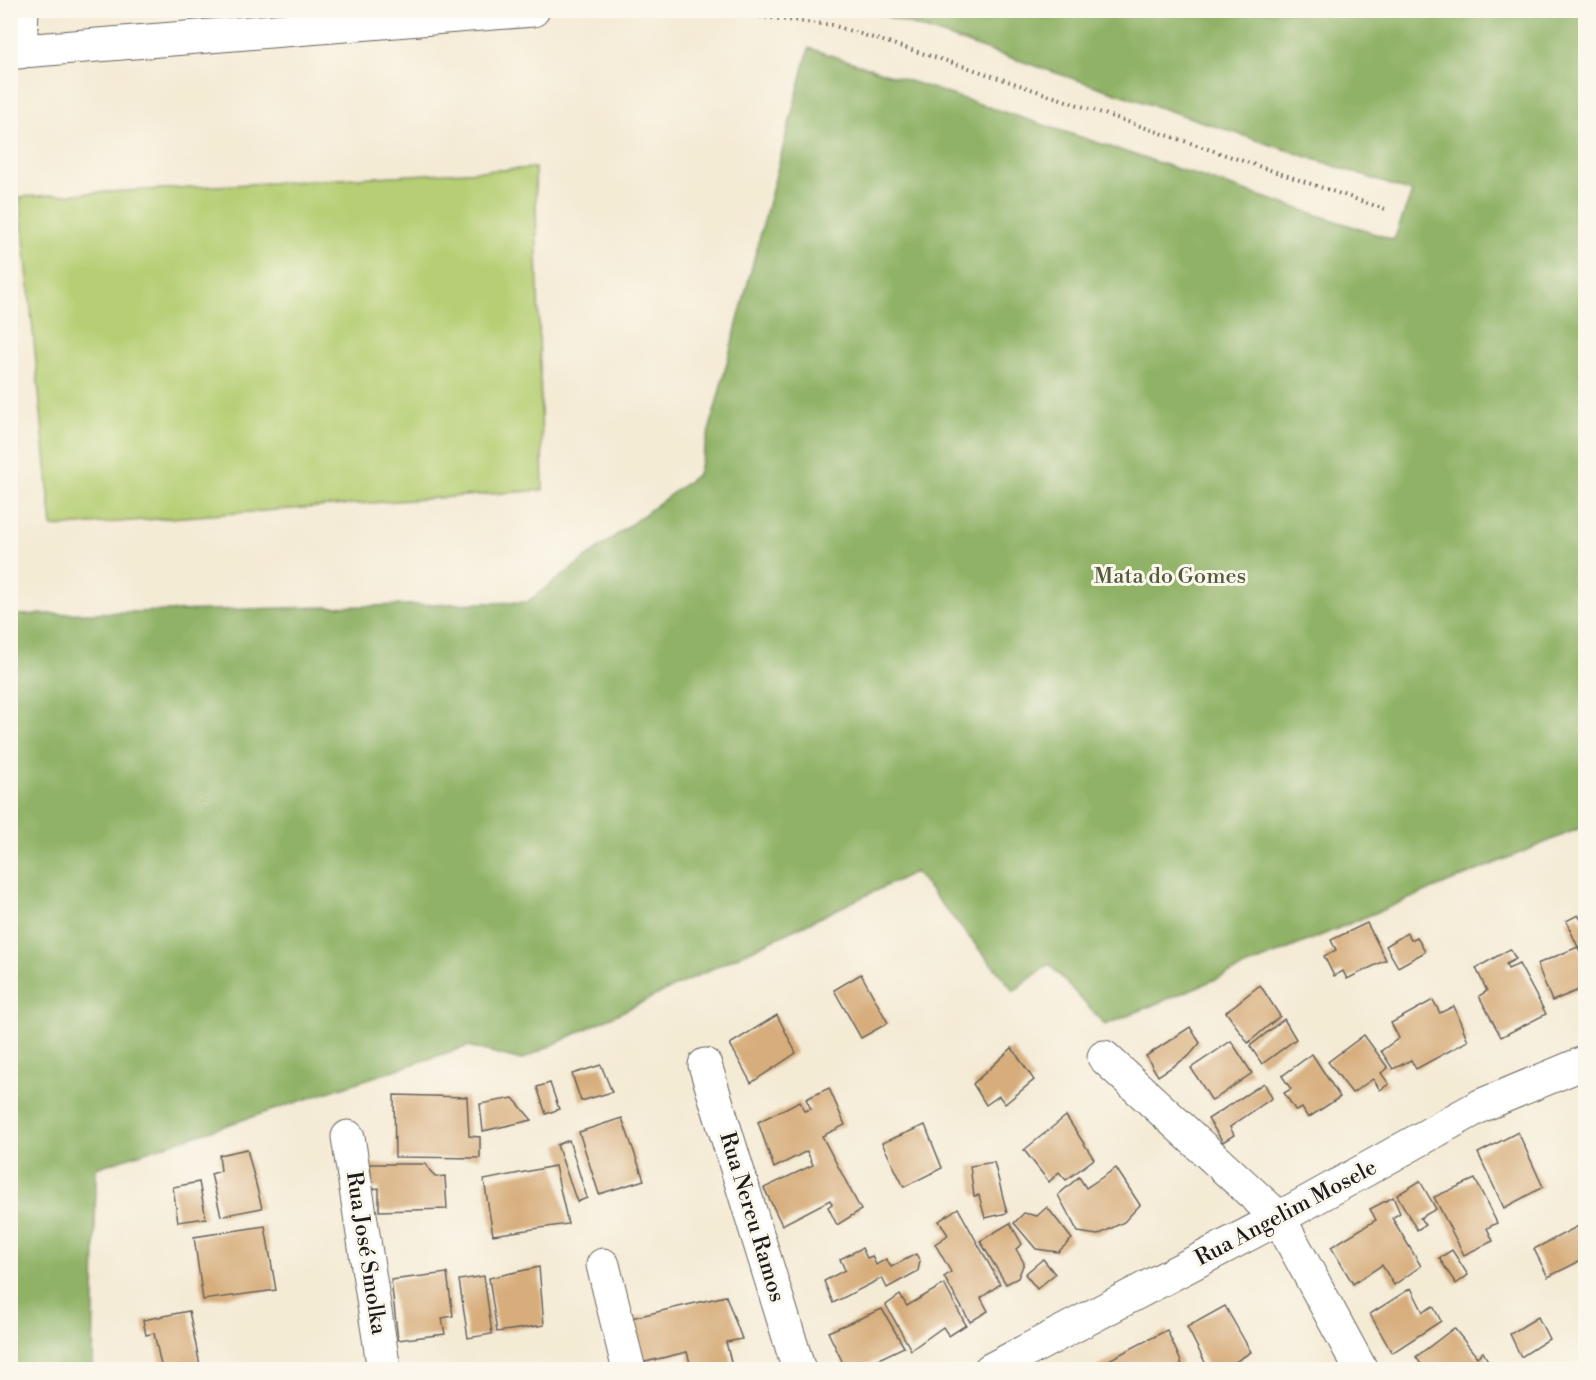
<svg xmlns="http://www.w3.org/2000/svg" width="1596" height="1380" font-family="'Libre Bodoni',serif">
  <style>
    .green { fill: #b6cf75; stroke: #697648; stroke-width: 1.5 }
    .forest { fill: #90b266; stroke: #566741; stroke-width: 1.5 }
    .building { fill: #d7ad7b }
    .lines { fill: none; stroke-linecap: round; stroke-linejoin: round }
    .minor-casing { stroke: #68645d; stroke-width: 35 }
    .path { stroke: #68645d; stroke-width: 4; stroke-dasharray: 1.5 4.5; stroke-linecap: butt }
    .minor { stroke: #fff; stroke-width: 33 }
    .labels { text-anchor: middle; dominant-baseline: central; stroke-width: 6; stroke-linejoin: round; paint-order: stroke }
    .park-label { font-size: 22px; fill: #525b3b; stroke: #fbf7ec }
    .street-label { font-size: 22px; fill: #1c1c1c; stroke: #fbf7ec }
  </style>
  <rect width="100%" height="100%" fill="#fbf7ec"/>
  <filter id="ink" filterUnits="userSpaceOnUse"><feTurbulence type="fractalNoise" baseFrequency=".0167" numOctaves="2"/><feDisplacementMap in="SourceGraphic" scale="12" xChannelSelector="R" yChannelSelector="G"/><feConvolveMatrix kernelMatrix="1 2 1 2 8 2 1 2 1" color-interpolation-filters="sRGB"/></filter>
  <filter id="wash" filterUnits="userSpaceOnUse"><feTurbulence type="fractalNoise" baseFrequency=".008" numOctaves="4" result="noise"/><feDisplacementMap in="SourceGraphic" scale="24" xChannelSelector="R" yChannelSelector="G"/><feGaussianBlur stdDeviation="1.35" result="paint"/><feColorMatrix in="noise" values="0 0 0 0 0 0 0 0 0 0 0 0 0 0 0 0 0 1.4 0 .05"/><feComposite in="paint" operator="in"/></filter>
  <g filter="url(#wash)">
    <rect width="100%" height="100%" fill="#f4ebd5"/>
    <path class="green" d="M 535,168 L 543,490 L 52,527 L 20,197 Z"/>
    <path class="forest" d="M 871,11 L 1585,11 L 1585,826 L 1105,1025 L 1049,964 L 1014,991 L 915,872 L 521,1060 L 468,1046 L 96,1168 L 93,1369 L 11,1369 L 11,615 L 527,602 L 698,474 L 809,48 L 1394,240 L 1412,192 Z"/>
    <g id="blocks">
      <g class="building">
        <path d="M 1578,915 L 1586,927 L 1586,945 L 1578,947 L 1566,921 Z"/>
        <path d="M 1367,923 L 1386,960 L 1347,979 L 1343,971 L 1334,976 L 1324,956 L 1336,950 L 1331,940 Z"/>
        <path d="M 1407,933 L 1411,940 L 1417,937 L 1425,952 L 1398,967 L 1386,946 Z"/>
        <path d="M 1578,947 L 1586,967 L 1586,987 L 1552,1001 L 1537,964 Z"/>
        <path d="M 1510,949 L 1516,959 L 1506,964 L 1508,969 L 1519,964 L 1546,1014 L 1501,1037 L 1479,996 L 1487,991 L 1476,968 Z"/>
        <path d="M 861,974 L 888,1023 L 861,1038 L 834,990 Z"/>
        <path d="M 1260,985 L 1280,1016 L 1248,1043 L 1226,1012 Z"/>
        <path d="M 1433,1000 L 1440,1013 L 1454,1006 L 1468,1041 L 1416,1069 L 1411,1060 L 1393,1069 L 1381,1051 L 1399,1038 L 1391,1023 Z"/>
        <path d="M 777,1015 L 796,1053 L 751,1083 L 730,1044 Z"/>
        <path d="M 1284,1019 L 1296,1039 L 1262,1064 L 1250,1046 Z"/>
        <path d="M 1190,1027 L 1200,1043 L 1189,1056 L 1158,1076 L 1146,1056 Z"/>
        <path d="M 1364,1035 L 1388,1068 L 1381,1073 L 1389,1084 L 1380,1090 L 1373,1079 L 1352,1093 L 1328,1062 Z"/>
        <path d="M 1231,1041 L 1252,1073 L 1212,1101 L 1191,1068 Z"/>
        <path d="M 1012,1048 L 1034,1080 L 1005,1104 L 999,1096 L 986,1105 L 973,1084 Z"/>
        <path d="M 1312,1054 L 1340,1097 L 1308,1118 L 1302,1108 L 1296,1111 L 1284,1093 L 1291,1089 L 1282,1076 Z"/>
        <path d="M 601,1065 L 612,1092 L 581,1101 L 572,1074 Z"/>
        <path d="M 550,1083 L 559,1109 L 546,1114 L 537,1087 Z"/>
        <path d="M 1264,1083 L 1272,1098 L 1230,1127 L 1234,1135 L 1223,1142 L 1208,1119 Z"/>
        <path d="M 829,1088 L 845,1125 L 822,1136 L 861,1210 L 837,1225 L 828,1207 L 832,1204 L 830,1200 L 782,1225 L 764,1188 L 813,1165 L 807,1151 L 774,1168 L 758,1122 L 800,1101 L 804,1111 L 811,1109 L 806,1099 Z"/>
        <path d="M 394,1095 L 467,1097 L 469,1136 L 480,1137 L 480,1158 L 395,1157 Z"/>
        <path d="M 513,1098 L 532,1120 L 483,1131 L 480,1104 Z"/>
        <path d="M 1066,1116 L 1094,1159 L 1066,1180 L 1059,1172 L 1049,1182 L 1024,1150 Z"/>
        <path d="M 622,1118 L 644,1180 L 599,1194 L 579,1132 Z"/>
        <path d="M 925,1125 L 942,1168 L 904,1187 L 882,1143 Z"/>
        <path d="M 1518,1132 L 1543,1187 L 1504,1208 L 1478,1153 Z"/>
        <path d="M 569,1140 L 587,1198 L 577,1202 L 557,1145 Z"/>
        <path d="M 247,1149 L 262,1208 L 221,1216 L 211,1174 L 221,1171 L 219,1155 Z"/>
        <path d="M 994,1162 L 1007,1213 L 985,1218 L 979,1195 L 974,1196 L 970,1166 Z"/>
        <path d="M 370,1164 L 425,1164 L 435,1177 L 445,1176 L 447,1209 L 379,1211 L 379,1188 L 372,1189 Z"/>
        <path d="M 555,1166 L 568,1224 L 493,1235 L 484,1180 Z"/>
        <path d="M 1116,1168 L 1140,1205 L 1124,1222 L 1098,1235 L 1078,1232 L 1058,1195 L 1079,1177 L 1086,1188 Z"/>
        <path d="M 1475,1179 L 1497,1223 L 1487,1228 L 1493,1241 L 1464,1255 L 1434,1197 Z"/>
        <path d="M 1420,1181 L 1436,1209 L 1420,1218 L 1425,1225 L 1417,1230 L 1397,1195 Z"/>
        <path d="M 199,1182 L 206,1218 L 178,1222 L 173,1187 Z"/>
        <path d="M 1393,1197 L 1400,1213 L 1392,1218 L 1421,1266 L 1394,1285 L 1382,1265 L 1353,1284 L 1331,1247 L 1376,1220 L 1370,1209 Z"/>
        <path d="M 1047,1207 L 1072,1239 L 1058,1252 L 1036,1249 L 1014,1223 L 1024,1213 L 1037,1216 Z"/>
        <path d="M 958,1208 L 1000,1284 L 981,1298 L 988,1311 L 970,1322 L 944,1277 L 951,1272 L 935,1244 L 948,1235 L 939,1221 Z"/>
        <path d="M 1586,1222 L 1586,1258 L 1548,1277 L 1534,1249 Z"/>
        <path d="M 1010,1223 L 1022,1244 L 1016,1249 L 1024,1263 L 1018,1278 L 1006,1284 L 980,1241 Z"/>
        <path d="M 265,1226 L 276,1290 L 203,1300 L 194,1237 Z"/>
        <path d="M 862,1248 L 867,1258 L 872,1256 L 876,1265 L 886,1259 L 891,1267 L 916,1254 L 920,1261 L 918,1271 L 887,1288 L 882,1278 L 833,1303 L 824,1281 L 845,1270 L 840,1259 Z"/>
        <path d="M 1452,1250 L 1468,1275 L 1456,1284 L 1439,1258 Z"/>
        <path d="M 1043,1259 L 1055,1274 L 1037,1289 L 1025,1274 Z"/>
        <path d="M 539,1267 L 544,1325 L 497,1332 L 489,1278 Z"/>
        <path d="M 447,1273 L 453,1316 L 442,1318 L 445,1334 L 398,1340 L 391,1280 Z"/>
        <path d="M 484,1276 L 492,1334 L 468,1338 L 459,1280 Z"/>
        <path d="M 944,1284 L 966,1325 L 949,1336 L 943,1327 L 911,1350 L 886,1305 L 900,1295 L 907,1306 Z"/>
        <path d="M 1411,1288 L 1423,1312 L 1433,1306 L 1441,1321 L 1392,1353 L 1370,1314 Z"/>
        <path d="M 726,1296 L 742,1339 L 726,1342 L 733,1370 L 692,1370 L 687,1352 L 641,1363 L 631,1318 Z"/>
        <path d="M 1225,1306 L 1251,1352 L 1223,1370 L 1209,1370 L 1187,1327 Z"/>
        <path d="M 882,1309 L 904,1347 L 858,1369 L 844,1365 L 828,1332 Z"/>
        <path d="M 189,1311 L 201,1370 L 162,1370 L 154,1333 L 146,1335 L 143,1320 Z"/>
        <path d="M 1538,1317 L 1549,1339 L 1521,1357 L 1510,1334 Z"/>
        <path d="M 1454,1328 L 1477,1357 L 1483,1352 L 1493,1370 L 1425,1370 L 1416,1357 Z"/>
        <path d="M 1167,1330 L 1182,1364 L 1171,1370 L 1099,1370 L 1097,1366 Z"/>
      </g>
    </g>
  </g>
  <g filter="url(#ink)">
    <use href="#blocks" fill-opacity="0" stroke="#68645d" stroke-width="1.5"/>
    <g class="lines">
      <g class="minor-casing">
        <g id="minor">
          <path d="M 10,52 L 533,10"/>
          <path d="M 20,52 L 22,10"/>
          <path d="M 1104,1057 L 1279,1218 L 1361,1370"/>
          <path d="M 705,1065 L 799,1370"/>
          <path d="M 348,1137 L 384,1370"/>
          <path d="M 603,1265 L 629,1370"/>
          <path d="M 990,1370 L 1279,1218 L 1480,1106 L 1586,1062"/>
        </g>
      </g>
      <path class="path" d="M 700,10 L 832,25 L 969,68 L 1385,209"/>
      <use href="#minor" class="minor"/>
    </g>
  </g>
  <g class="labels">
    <g class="park-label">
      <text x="1170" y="576">Mata do Gomes</text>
    </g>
    <g class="street-label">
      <text transform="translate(1286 1213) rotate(-28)">Rua Angelim Mosele</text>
      <text transform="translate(752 1217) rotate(73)">Rua Nereu Ramos</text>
      <text transform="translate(366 1253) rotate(81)">Rua José Smolka</text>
    </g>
  </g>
  <rect width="1596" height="1380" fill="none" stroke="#fbf7ec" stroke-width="36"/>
</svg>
